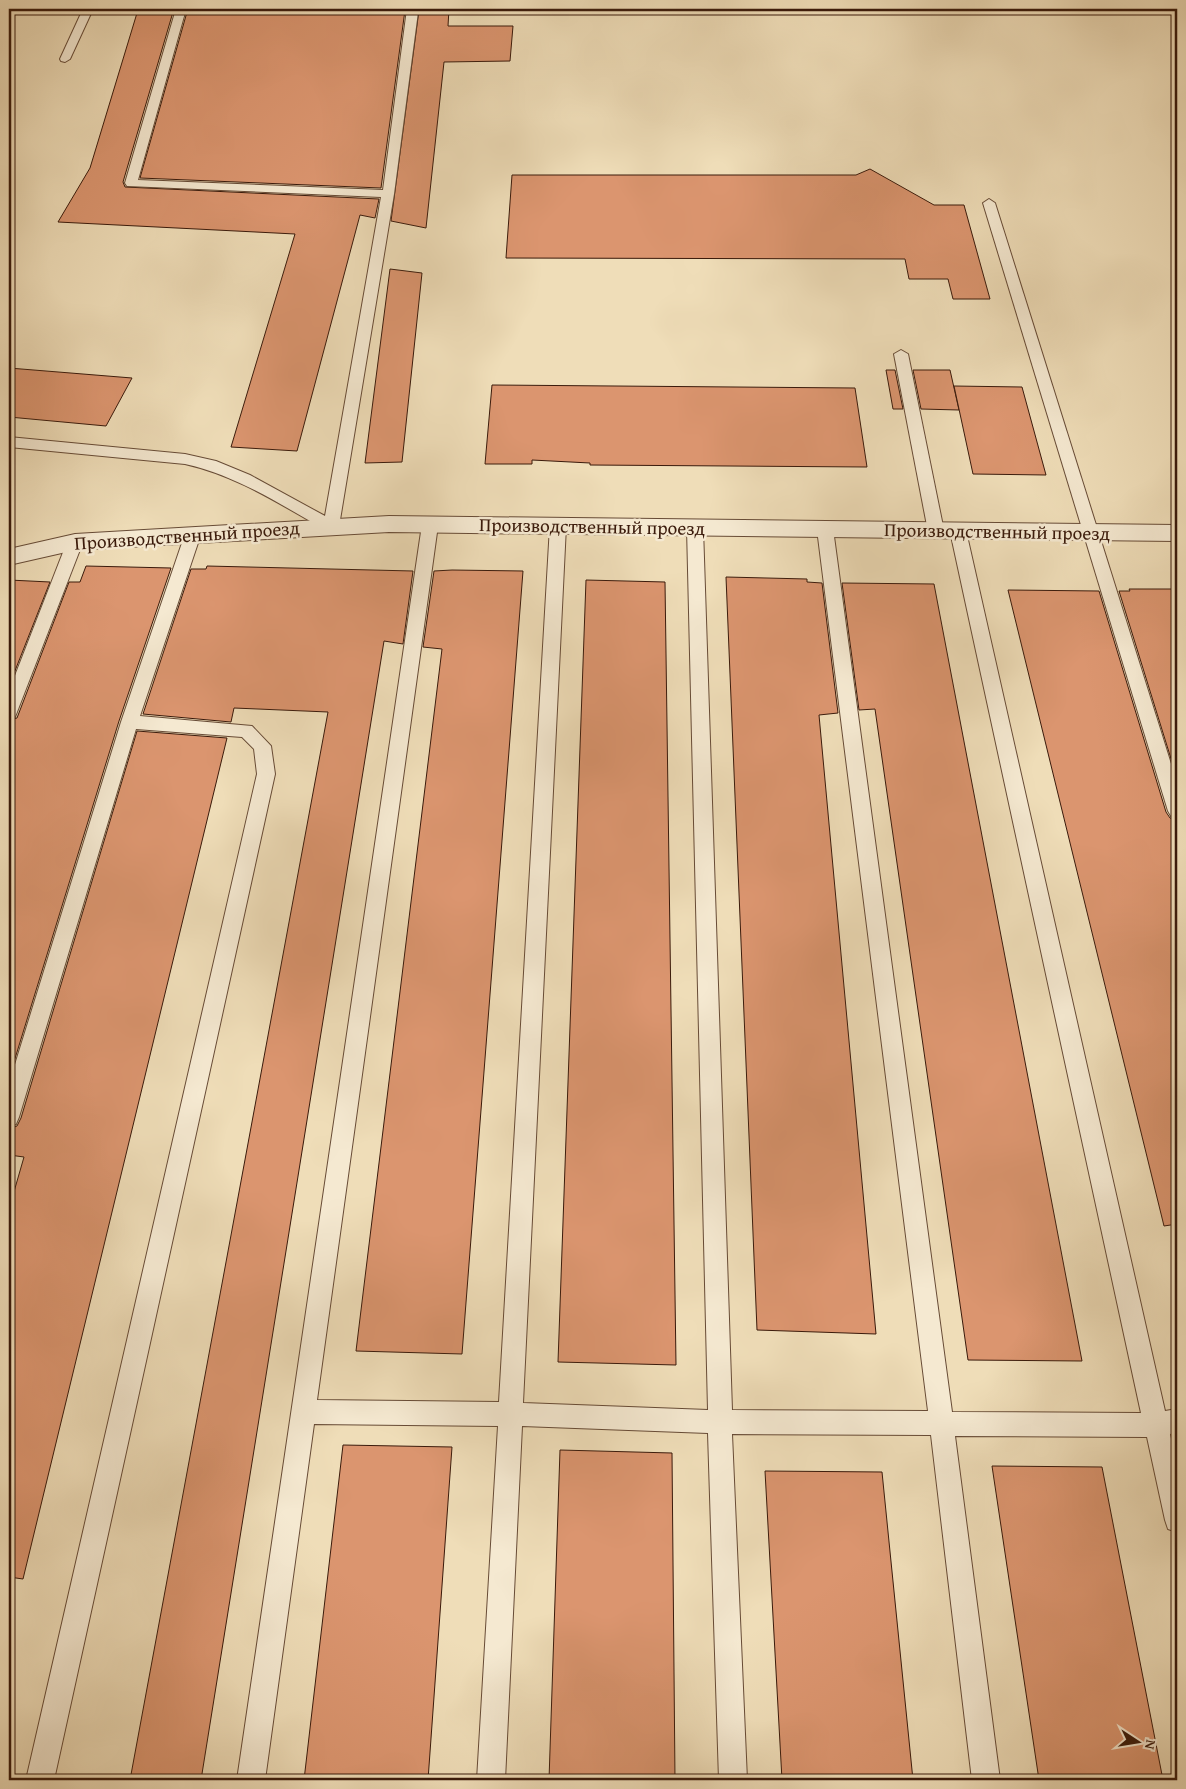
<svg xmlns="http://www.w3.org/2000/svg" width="1186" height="1789" font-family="'Gentium Book Plus',serif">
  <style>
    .building { fill: #db956f; stroke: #3a1a0b }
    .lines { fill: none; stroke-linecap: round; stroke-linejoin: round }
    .service-casing { stroke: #674b36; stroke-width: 2 }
    .minor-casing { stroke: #674b36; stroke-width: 2 }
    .service { fill: #f5e9d1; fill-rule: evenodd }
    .minor { fill: #f5e9d1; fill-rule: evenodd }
    .labels { text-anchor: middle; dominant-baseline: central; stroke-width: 5; stroke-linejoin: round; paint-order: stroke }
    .street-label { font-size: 19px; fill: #3a1a0b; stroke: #f5e9d1 }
  </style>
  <rect width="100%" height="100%" fill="#efddb8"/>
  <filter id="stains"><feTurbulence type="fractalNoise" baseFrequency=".004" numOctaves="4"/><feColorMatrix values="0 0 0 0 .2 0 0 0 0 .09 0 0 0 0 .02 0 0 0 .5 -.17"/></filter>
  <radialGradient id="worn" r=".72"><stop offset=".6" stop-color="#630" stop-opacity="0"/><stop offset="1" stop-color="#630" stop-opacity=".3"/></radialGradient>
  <g class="building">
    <path d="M 266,9 L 405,10 L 381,188 L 140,178 L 187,12 Z"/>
    <path d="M 449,9 L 448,26 L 513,26 L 510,61 L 444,62 L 426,228 L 391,221 L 419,10 Z"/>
    <path d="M 173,12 L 123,182 L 125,187 L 379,199 L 375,218 L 360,215 L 297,451 L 231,447 L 295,234 L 58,222 L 90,168 L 137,13 Z"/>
    <path d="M 870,169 L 934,205 L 964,205 L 990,299 L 953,299 L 948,279 L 909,279 L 905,259 L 506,258 L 512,175 L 856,175 Z"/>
    <path d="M 390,269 L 422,273 L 402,462 L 365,463 Z"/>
    <path d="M 9,368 L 132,378 L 106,426 L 9,417 Z"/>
    <path d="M 886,370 L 895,370 L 903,409 L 893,409 Z"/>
    <path d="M 913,370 L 950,370 L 959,410 L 921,409 Z"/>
    <path d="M 492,385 L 855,388 L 867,467 L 590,465 L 590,463 L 532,460 L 532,464 L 485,464 Z"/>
    <path d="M 954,386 L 1022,387 L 1046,475 L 973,474 Z"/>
    <path d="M 86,566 L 171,568 L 119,721 L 9,1078 L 9,720 L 17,718 L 69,582 L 80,582 Z"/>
    <path d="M 207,566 L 413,571 L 403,644 L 384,641 L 201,1780 L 130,1780 L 328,712 L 234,708 L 231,722 L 143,714 L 191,569 L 206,569 Z"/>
    <path d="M 452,570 L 523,571 L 462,1354 L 356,1351 L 442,649 L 423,647 L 434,571 Z"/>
    <path d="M 726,577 L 807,579 L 807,582 L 822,583 L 838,713 L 819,715 L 876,1334 L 757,1330 Z"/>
    <path d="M 9,580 L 50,582 L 9,686 Z"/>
    <path d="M 586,580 L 665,582 L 676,1365 L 558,1362 Z"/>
    <path d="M 842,583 L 934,584 L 1082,1361 L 968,1360 L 875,709 L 859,710 Z"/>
    <path d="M 1129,589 L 1177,589 L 1177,778 L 1119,591 L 1130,591 Z"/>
    <path d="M 1008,590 L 1099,591 L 1166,812 L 1170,818 L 1177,820 L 1177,1224 L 1164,1226 Z"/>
    <path d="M 137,731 L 227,738 L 23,1579 L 9,1577 L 9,1209 L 24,1157 L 9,1155 L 9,1129 L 17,1126 L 21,1118 Z"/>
    <path d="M 343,1445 L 452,1447 L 428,1780 L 304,1780 Z"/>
    <path d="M 560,1450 L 672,1453 L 675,1780 L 549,1780 Z"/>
    <path d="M 992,1466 L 1102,1467 L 1163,1780 L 1039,1780 Z"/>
    <path d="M 765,1471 L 882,1472 L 913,1780 L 782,1780 Z"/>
  </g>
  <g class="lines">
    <g class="service-casing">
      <g id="service">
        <path d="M 83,9 L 93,9 L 70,59 L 65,62 L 61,61 L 60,59 Z"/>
        <path d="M 176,9 L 186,9 L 138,180 L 383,190 L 407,9 L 417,9 L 418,12 L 394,194 L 339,526 L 336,530 L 331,531 L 326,530 C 279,504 238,476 185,464 L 9,447 L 9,437 L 185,454 L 216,461 L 250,475 L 325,516 L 381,197 L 127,186 L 125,183 Z"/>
        <path d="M 989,199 L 995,203 L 1177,783 L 1177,818 L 1171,816 L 1168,811 L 983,203 Z"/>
        <path d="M 901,350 L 908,354 L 944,531 L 941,535 L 936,536 L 931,535 L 928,531 L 894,354 Z"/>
        <path d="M 430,520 L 435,521 L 438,525 L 317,1400 L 499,1402 L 550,526 L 553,522 L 558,521 L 563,522 L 566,526 L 523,1403 L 708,1410 L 687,528 L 690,524 L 695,523 L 700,524 L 703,528 L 732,1410 L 928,1411 L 817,529 L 820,525 L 825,524 L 830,525 L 833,529 L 952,1412 L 1141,1413 L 950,531 L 953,527 L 958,526 L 963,527 L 966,531 L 1165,1411 L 1177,1409 L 1177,1433 L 1170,1434 L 1177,1466 L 1177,1532 L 1168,1529 L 1165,1520 L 1147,1437 L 955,1436 L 1000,1780 L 972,1780 L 931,1435 L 732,1434 L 747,1780 L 719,1780 L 708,1433 L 522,1426 L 505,1780 L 477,1780 L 498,1426 L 314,1424 L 265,1780 L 237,1780 L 422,525 L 425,521 Z"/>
        <path d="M 193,529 L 198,530 L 201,534 L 140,716 L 252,726 L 271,746 L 275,774 L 54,1780 L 26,1780 L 257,774 L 254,749 L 242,737 L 136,729 L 19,1117 L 16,1124 L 9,1127 L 9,1084 L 121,722 L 185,534 L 188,530 Z"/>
        <path d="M 75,537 L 80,538 L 83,542 L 17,712 L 15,717 L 9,718 L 9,691 L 67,542 L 70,538 Z"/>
      </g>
    </g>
    <g class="minor-casing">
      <path id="minor" d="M 389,516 L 1177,525 L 1177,541 L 389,532 L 75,550 L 9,565 L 9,549 L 75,534 Z"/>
    </g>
    <use href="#service" class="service"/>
    <use href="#minor" class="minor"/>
  </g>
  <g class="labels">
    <g class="street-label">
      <text transform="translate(592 526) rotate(1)">Производственный проезд</text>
      <text transform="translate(997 531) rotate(1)">Производственный проезд</text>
      <text transform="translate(187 535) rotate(-4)">Производственный проезд</text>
    </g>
  </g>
  <rect width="1186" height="1789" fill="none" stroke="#efddb8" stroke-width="30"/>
  <rect x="10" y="10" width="1166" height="1769" fill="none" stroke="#3a1a0b" stroke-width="2.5"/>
  <rect x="15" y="15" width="1156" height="1759" fill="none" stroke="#3a1a0b"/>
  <g transform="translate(1138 1742) rotate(102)" stroke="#f5e9d1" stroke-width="4" paint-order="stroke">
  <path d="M0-4L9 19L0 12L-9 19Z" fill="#3a1a0b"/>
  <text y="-8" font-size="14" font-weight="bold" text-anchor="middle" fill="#3a1a0b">N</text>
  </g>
  <rect width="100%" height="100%" filter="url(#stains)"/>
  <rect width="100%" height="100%" fill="url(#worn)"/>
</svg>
